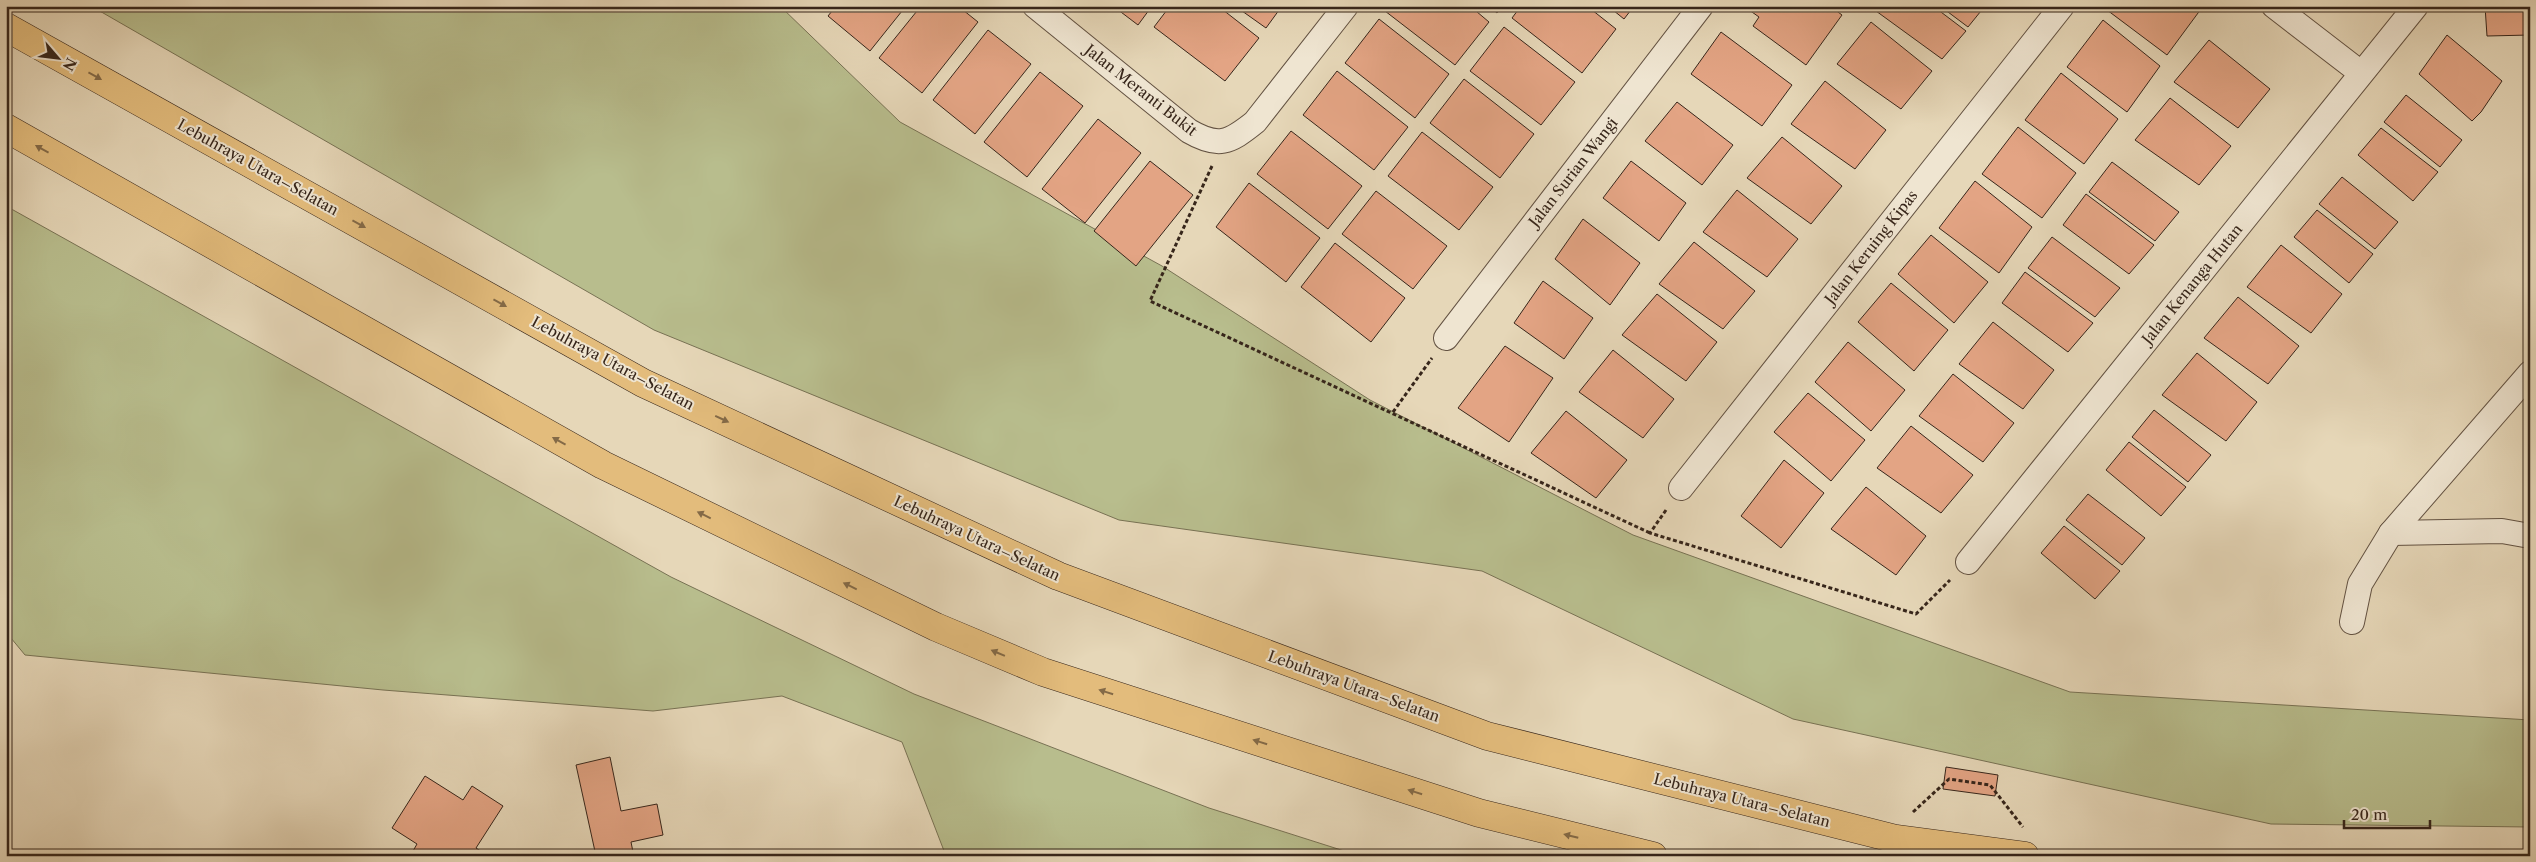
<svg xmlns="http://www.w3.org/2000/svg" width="2536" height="862" font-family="'Libre Caslon Text',serif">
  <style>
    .green { fill: #b8bd8d; stroke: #787254 }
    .building { fill: #e3a484; stroke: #37261b }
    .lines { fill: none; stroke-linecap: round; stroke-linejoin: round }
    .street-casing { stroke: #635242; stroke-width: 26 }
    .highway-casing { stroke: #37261b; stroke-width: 29 }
    .path { stroke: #37261b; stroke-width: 3; stroke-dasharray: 4 2.5; stroke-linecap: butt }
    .street { stroke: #efe5d1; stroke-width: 24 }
    .highway { stroke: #e3bc7c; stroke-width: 28 }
    .oneway { fill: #846a47 }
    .labels { text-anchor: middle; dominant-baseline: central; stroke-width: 4; stroke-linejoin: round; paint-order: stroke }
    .street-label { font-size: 15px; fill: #37261b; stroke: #efe5d1 }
  </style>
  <rect width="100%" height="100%" fill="#e6d7b8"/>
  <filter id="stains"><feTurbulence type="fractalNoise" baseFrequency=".004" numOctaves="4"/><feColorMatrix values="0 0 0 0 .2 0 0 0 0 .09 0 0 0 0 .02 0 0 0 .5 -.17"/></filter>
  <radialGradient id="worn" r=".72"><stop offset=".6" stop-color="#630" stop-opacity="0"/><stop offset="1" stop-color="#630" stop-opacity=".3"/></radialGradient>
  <g class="green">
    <path d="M 91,6 L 780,6 L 900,122 L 1162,266 L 1370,400 L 1633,535 L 2070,692 L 2530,720 L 2530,827 L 2271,824 L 1793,719 L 1482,571 L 1119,520 L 654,330 Z"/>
    <path d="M 6,206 L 671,577 L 914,694 L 1209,808 L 1360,856 L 946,856 L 902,742 L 782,696 L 653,711 L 383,690 L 25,655 L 6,632 Z"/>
  </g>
  <g class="building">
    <path d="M 836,6 L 906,6 L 870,51 L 828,16 Z"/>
    <path d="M 921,6 L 958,6 L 978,22 L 922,93 L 879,58 Z"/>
    <path d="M 1113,6 L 1152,6 L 1138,25 Z"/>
    <path d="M 1170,6 L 1218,6 L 1259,38 L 1225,81 L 1154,27 Z"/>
    <path d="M 1235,6 L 1282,6 L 1266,28 Z"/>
    <path d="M 1388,6 L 1470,6 L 1489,22 L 1455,65 L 1385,11 Z"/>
    <path d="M 1489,6 L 1502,6 L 1497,13 Z"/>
    <path d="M 1521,6 L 1587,6 L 1616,29 L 1582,73 L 1512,18 Z"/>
    <path d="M 1608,6 L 1634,6 L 1624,19 Z"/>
    <path d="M 1830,6 L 1842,15 L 1806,65 L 1753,26 L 1759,17 L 1745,7 Z"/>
    <path d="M 1879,6 L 1933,6 L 1966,31 L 1942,59 L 1876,11 Z"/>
    <path d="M 1940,6 L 1985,6 L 1968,27 Z"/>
    <path d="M 2110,6 L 2197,6 L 2201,9 L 2167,55 L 2107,10 Z"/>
    <path d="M 2485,6 L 2530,6 L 2530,35 L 2487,36 Z"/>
    <path d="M 1379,19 L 1449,74 L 1415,118 L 1345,63 Z"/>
    <path d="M 2103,20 L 2160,66 L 2127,112 L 2067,67 Z"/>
    <path d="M 1871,22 L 1932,71 L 1901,109 L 1837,64 Z"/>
    <path d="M 1504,27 L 1575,82 L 1541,125 L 1470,71 Z"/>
    <path d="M 988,30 L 1031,64 L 975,134 L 933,100 Z"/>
    <path d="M 1721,32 L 1792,85 L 1762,126 L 1691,74 Z"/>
    <path d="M 2447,35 L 2502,81 L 2481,112 L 2472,121 L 2419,74 Z"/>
    <path d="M 2209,40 L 2270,89 L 2238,128 L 2174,82 Z"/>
    <path d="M 1337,71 L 1408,127 L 1374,170 L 1303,115 Z"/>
    <path d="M 1040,72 L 1083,106 L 1027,177 L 984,142 Z"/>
    <path d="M 2061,73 L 2118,119 L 2084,164 L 2025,120 Z"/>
    <path d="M 1464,79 L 1534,134 L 1500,178 L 1430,123 Z"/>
    <path d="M 1825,81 L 1886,130 L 1855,169 L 1791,124 Z"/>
    <path d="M 2406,95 L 2462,140 L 2440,167 L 2384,122 Z"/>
    <path d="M 2170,98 L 2231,146 L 2199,185 L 2135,140 Z"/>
    <path d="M 1677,102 L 1733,145 L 1702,185 L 1645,141 Z"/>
    <path d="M 1098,119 L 1141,153 L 1085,223 L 1042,189 Z"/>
    <path d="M 2018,127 L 2076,173 L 2042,218 L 1982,174 Z"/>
    <path d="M 2381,128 L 2438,172 L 2413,201 L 2358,155 Z"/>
    <path d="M 1291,131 L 1362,186 L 1328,229 L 1257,174 Z"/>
    <path d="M 1422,132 L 1493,187 L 1459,230 L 1388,176 Z"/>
    <path d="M 1782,137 L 1842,186 L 1811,224 L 1747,178 Z"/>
    <path d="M 1150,161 L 1193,195 L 1136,266 L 1094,231 Z"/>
    <path d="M 1631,161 L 1686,203 L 1659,241 L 1603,198 Z"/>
    <path d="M 2112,162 L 2179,212 L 2155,241 L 2089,192 Z"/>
    <path d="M 2342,177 L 2398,222 L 2375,249 L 2319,204 Z"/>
    <path d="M 1975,181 L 2032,227 L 1999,273 L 1939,228 Z"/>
    <path d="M 1249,183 L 1320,238 L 1286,282 L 1216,227 Z"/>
    <path d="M 1737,190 L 1798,239 L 1767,277 L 1703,232 Z"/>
    <path d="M 1376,191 L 1447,246 L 1413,289 L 1342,234 Z"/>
    <path d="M 2086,194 L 2154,245 L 2129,274 L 2063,225 Z"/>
    <path d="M 2317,210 L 2373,254 L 2349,283 L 2294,237 Z"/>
    <path d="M 1583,219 L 1640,263 L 1610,305 L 1555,259 Z"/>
    <path d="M 1931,235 L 1988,282 L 1954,323 L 1898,274 Z"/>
    <path d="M 2052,237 L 2120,288 L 2095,317 L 2028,268 Z"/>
    <path d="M 1694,242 L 1755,291 L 1723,329 L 1659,284 Z"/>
    <path d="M 1335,243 L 1405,298 L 1371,342 L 1301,287 Z"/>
    <path d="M 2281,245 L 2342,294 L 2311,333 L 2247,287 Z"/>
    <path d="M 2025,272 L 2093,323 L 2068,352 L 2002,303 Z"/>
    <path d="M 1543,281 L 1593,318 L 1564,359 L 1514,323 Z"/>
    <path d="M 1891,283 L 1948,330 L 1914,371 L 1858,322 Z"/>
    <path d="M 1657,294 L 1717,342 L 1686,381 L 1622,335 Z"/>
    <path d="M 2238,297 L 2299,346 L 2268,384 L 2204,338 Z"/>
    <path d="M 1993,322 L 2054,370 L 2023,409 L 1959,364 Z"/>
    <path d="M 1848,342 L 1905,390 L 1871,431 L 1815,382 Z"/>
    <path d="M 1505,346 L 1553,378 L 1509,442 L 1458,408 Z"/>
    <path d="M 1613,350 L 1674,399 L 1643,438 L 1579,392 Z"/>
    <path d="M 2197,353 L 2257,402 L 2226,441 L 2162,395 Z"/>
    <path d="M 1953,374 L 2014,423 L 1983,462 L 1919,416 Z"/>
    <path d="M 1808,393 L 1865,440 L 1831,481 L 1774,432 Z"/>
    <path d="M 2154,410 L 2211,455 L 2188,482 L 2132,437 Z"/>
    <path d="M 1566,411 L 1627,460 L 1596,498 L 1531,453 Z"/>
    <path d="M 1911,426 L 1973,475 L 1941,513 L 1877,468 Z"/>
    <path d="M 2129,442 L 2186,487 L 2161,516 L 2106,470 Z"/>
    <path d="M 1784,460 L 1824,493 L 1781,548 L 1741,516 Z"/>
    <path d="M 1866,487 L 1926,536 L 1896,575 L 1831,529 Z"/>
    <path d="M 2088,494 L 2145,538 L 2122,565 L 2066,520 Z"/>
    <path d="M 2064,526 L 2120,571 L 2095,599 L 2041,553 Z"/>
    <path d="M 610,757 L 621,811 L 657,804 L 663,835 L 631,842 L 633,852 L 614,856 L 596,856 L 576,765 Z"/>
    <path d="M 1946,767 L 1998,775 L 1995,796 L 1943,789 Z"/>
    <path d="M 425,776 L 463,800 L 472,786 L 503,806 L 476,848 L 488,856 L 420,856 L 413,851 L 417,844 L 392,828 Z"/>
  </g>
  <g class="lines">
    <g class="street-casing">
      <g id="street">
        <path d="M 1035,6 L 1189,131 C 1218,148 1229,143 1255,122 L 1346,6"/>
        <path d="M 2274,6 L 2361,73"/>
        <path d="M 1446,338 L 1701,6"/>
        <path d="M 1681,488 L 2062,6"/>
        <path d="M 2391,533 L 2502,531 L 2530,536"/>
        <path d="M 1968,562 L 2416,6"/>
        <path d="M 2352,622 L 2360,584 L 2391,533 L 2530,373"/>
      </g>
    </g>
    <g class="highway-casing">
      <g id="highway">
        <path d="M 6,27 L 643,383 L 1058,576 L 1487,736 L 1896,839 L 2025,856"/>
        <path d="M 6,128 L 603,465 L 936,627 L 1043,672 L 1479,813 L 1653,856"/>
      </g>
    </g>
    <g class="path">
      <path d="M 1212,166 L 1150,301 L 1650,533"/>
      <path d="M 1393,412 L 1432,358"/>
      <path d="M 1666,510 L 1650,533 L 1916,614 L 1950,580"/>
      <path d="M 1913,812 L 1949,779 L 1990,785 L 2023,827"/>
    </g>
    <use href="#street" class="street"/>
    <use href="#highway" class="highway"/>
  </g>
  <defs><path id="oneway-solid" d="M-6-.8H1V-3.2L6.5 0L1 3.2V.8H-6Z" transform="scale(1.25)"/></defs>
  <g class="oneway">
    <use href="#oneway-solid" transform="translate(95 76) rotate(29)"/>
    <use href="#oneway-solid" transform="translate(42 149) rotate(-151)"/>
    <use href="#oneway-solid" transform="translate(359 224) rotate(29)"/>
    <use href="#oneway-solid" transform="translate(500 303) rotate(29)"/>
    <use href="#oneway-solid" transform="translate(722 419) rotate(25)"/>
    <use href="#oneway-solid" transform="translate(559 441) rotate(-151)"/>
    <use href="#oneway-solid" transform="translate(704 515) rotate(-154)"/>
    <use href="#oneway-solid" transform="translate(850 586) rotate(-154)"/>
    <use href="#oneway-solid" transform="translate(998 653) rotate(-157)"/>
    <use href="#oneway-solid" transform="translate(1106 692) rotate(-162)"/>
    <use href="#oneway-solid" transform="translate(1260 742) rotate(-162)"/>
    <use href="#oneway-solid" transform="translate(1415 792) rotate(-162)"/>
    <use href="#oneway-solid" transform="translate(1571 836) rotate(-166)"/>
  </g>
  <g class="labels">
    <g class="street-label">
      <text transform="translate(1141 90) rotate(38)">Jalan Meranti Bukit</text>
      <text transform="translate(258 167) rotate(29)">Lebuhraya Utara–Selatan</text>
      <text transform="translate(1573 172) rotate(-52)">Jalan Surian Wangi</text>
      <text transform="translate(1871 247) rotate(-52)">Jalan Keruing Kipas</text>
      <text transform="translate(2192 284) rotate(-51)">Jalan Kenanga Hutan</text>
      <text transform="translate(613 363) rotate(28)">Lebuhraya Utara–Selatan</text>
      <text transform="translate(977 538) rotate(25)">Lebuhraya Utara–Selatan</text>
      <text transform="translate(1354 686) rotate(20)">Lebuhraya Utara–Selatan</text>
      <text transform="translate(1742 800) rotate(14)">Lebuhraya Utara–Selatan</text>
    </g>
  </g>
  <rect width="2536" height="862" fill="none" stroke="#e6d7b8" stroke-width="25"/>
  <rect x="8" y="8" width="2521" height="847" fill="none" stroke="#37261b" stroke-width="2.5"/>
  <rect x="12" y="12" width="2511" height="837" fill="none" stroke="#37261b"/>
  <g transform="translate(58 58) rotate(118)" stroke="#efe5d1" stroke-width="4" paint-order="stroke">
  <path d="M0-4L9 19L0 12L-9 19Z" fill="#37261b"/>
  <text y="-8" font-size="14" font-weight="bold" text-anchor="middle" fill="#37261b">N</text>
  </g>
  <path d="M2344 820v8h86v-8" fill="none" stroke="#37261b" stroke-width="2.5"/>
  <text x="2351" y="820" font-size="15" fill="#37261b" stroke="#efe5d1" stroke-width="4" paint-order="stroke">20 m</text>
  <rect width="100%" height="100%" filter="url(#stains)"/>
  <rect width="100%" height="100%" fill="url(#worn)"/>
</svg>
